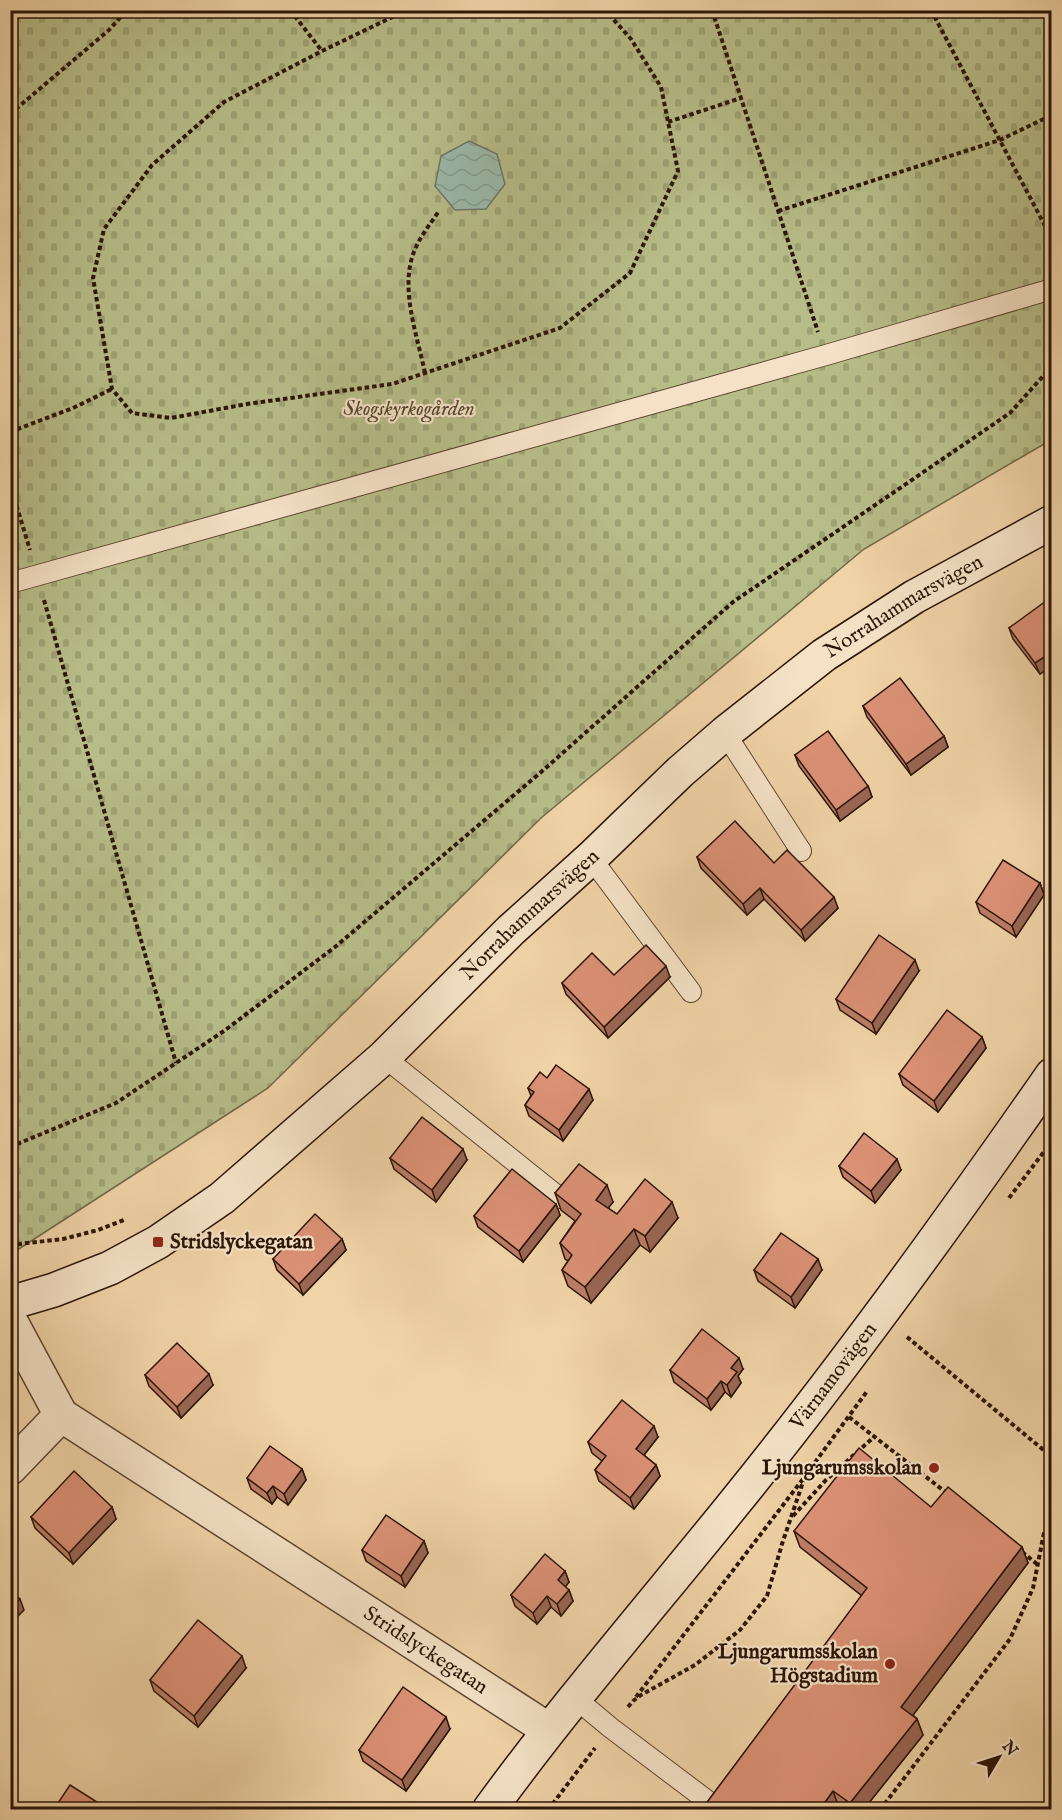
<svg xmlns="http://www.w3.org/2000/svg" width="1062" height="1820" font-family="'IM FELL English',serif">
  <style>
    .cemetery { fill: url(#cemetery-stones); stroke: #716848; stroke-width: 1.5 }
    .water { fill: url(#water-waves); stroke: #6e7669; stroke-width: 1.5 }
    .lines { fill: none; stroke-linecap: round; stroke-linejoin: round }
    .lane-casing { stroke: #5c4430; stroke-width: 22 }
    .street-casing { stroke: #5c4430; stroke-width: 36 }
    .secondary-casing { stroke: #2b1408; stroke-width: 36 }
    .path { stroke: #2b1408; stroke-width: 4; stroke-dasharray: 4.5 3; stroke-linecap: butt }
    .lane { stroke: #f5e2c6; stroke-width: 20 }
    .street { stroke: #f5e2c6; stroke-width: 33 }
    .secondary { stroke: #f5e2c6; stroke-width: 33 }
    .wall { fill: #bc7d65; stroke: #2b1408; stroke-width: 1.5 }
    .shaded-wall { fill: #996653; stroke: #2b1408; stroke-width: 1.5 }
    .building { fill: #db9176; stroke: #2b1408; stroke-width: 1.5 }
    .poi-dot { fill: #8f2418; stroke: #f5e2c6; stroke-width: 2 }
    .labels { text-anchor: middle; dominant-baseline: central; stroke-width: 4.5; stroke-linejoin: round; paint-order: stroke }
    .park-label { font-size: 21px; font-style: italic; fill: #55472f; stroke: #f5e2c6 }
    .street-label { font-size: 21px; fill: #2b1408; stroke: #f5e2c6 }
    .poi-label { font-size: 21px; font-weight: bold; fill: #2b1408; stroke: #f5e2c6; text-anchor: end }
  </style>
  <defs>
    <pattern id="cemetery-stones" width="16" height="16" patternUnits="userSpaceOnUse" patternTransform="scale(1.5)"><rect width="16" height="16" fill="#b7bd89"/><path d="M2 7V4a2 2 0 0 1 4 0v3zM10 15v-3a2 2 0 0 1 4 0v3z" fill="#9ea275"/></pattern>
    <pattern id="water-waves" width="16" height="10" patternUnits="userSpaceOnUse" patternTransform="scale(1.5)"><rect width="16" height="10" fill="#9ab8a9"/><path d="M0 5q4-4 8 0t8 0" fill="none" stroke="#859d90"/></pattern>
  </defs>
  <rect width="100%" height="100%" fill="#f0d3a7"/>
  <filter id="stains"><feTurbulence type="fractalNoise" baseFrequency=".00333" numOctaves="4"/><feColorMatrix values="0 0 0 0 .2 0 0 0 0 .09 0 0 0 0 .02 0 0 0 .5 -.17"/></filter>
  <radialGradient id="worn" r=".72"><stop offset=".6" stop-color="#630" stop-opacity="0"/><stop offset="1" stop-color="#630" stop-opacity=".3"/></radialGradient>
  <path class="cemetery" d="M 11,11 L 1051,11 L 1051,440 L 864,549 L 541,818 L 268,1088 L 11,1254 Z"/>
  <path class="water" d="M 469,141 L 497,154 L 505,184 L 486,209 L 455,210 L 435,186 L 441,156 Z"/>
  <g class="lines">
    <g class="lane-casing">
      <g id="lane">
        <path d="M 10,583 L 826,355 L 1052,289"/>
        <path d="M 725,733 L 801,851"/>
        <path d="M 591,858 L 691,992"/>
        <path d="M 384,1057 L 560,1198"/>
        <path d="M 575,1698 L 611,1728 L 713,1805"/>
      </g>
    </g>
    <g class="street-casing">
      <g id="street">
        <path d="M 10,1320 L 61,1415 L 10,1468"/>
        <path id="s1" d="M 61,1415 L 549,1730"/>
      </g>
    </g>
    <g class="secondary-casing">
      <g id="secondary">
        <path id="s2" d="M 10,1303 L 54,1290 L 110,1268 L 158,1242 L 222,1198 L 384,1057 L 511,930 L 591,858 L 680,772 L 725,733 L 824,655 L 914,597 L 1052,522"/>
        <path id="s3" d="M 489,1810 C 567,1703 653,1604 736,1501 C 847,1364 951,1220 1052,1075"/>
      </g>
    </g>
    <g class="path">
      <path d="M 290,10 L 322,51"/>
      <path d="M 407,10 L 322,51 L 224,102 L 152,165 L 104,229 L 93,278 L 112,389 L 132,413 L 171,418 L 247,404 L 392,384 L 560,328 L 630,273 L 678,171 L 661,87 L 631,39 L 605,10"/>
      <path d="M 712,10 L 818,332"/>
      <path d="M 931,10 L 1052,239"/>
      <path d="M 10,114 L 109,30 L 127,10"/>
      <path d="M 668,122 L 741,98"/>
      <path d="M 778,211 L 1000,140 L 1052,115"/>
      <path d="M 425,373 C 417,334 398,285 416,247 C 422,234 431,223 439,211"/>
      <path d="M 10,432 L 73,408 L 112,389"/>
      <path d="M 10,484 L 30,550"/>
      <path d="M 44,600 L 176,1063"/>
      <path d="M 10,1147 L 116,1103 L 224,1031 L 335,947 L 540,773 L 733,602 L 1010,413 L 1045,374 L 1052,362"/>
      <path d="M 1009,1198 L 1052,1141"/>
      <path d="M 10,1245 L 63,1239 L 98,1230 L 124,1220"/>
      <path d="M 907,1337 L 1052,1457"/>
      <path d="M 849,1417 L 948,1494"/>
      <path d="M 793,1516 L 825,1481 L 875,1436"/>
      <path d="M 1022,1552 L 1037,1564"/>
      <path d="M 636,1697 L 803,1479"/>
      <path d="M 628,1707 L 633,1701 L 641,1695 L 695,1665 L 740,1630 L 767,1596 L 782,1544 L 805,1476 L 868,1390"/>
      <path d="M 548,1810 L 595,1748"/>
      <path d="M 880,1810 L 1010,1639 L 1033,1588 L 1044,1533 L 1052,1516"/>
    </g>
    <use href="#lane" class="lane"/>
    <use href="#street" class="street"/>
    <use href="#secondary" class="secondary"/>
  </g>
  <g class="wall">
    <path d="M 1052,608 L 1052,666 L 1040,674 L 1013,639 L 1009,628 Z"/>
    <path d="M 863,706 L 944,736 L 948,747 L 911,775 L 867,717 Z"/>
    <path d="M 795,755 L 868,786 L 872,797 L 840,821 L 799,766 Z"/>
    <path d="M 697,857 L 774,863 L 838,908 L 805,941 L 764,899 L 747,915 L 701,868 Z"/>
    <path d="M 1040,883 L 1044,895 L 1016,937 L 980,913 L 976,902 Z"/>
    <path d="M 919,971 L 876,1034 L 840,1010 L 836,999 Z"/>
    <path d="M 614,975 L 670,977 L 608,1038 L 566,994 L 562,983 Z"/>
    <path d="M 982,1037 L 986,1048 L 938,1112 L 903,1085 L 899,1074 Z"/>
    <path d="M 547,1078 L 593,1100 L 563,1141 L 529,1116 L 525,1105 L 531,1096 L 528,1088 Z"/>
    <path d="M 390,1158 L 467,1160 L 436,1202 L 394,1169 Z"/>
    <path d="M 839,1166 L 901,1170 L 875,1203 L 843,1177 Z"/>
    <path d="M 555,1193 L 613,1202 L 608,1208 L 617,1214 L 678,1218 L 650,1252 L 640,1245 L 591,1303 L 568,1286 L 562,1270 L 568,1261 L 565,1259 L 560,1243 L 575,1221 L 561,1210 Z"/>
    <path d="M 556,1204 L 560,1215 L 523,1262 L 478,1227 L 474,1216 Z"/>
    <path d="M 342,1239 L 346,1250 L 303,1295 L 277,1270 L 273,1259 Z"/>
    <path d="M 754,1270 L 822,1270 L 795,1308 L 758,1281 Z"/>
    <path d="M 743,1369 L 738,1376 L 741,1383 L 731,1397 L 725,1392 L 711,1410 L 674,1382 L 670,1370 Z"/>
    <path d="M 145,1375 L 213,1385 L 181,1418 L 149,1386 Z"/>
    <path d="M 658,1437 L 644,1455 L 656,1465 L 660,1476 L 634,1509 L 599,1481 L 595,1470 L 602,1461 L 592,1453 L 588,1442 Z"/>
    <path d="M 302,1469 L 306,1480 L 288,1505 L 277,1497 L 272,1504 L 251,1489 L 247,1478 Z"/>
    <path d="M 112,1507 L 116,1519 L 73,1564 L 35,1528 L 31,1517 Z"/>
    <path d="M 931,1507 L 1022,1547 L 1028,1563 L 913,1715 L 917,1719 L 923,1735 L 864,1809 L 842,1809 L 839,1808 L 702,1809 L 862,1596 L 800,1547 L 794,1531 Z"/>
    <path d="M 424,1541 L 428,1553 L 405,1587 L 366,1561 L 362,1550 Z"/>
    <path d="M 565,1571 L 569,1582 L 565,1587 L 569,1590 L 573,1601 L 561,1616 L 551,1607 L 537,1624 L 515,1606 L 511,1595 Z"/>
    <path d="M 246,1668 L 198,1727 L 154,1691 L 150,1680 Z"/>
    <path d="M 450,1729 L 406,1791 L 363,1761 L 359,1750 Z"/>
  </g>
  <g class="shaded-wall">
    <path d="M 1052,652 L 1052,666 L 1040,674 L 1035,663 Z"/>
    <path d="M 944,736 L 948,747 L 911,775 L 906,764 Z"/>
    <path d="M 868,786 L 872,797 L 840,821 L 836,810 Z"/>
    <path d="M 1040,883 L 1044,895 L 1016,937 L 1012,926 Z"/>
    <path d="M 760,888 L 764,899 L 747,915 L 743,904 Z"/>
    <path d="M 834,897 L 838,908 L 805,941 L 801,930 Z"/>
    <path d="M 915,960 L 919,971 L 876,1034 L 872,1023 Z"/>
    <path d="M 666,966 L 670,977 L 608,1038 L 604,1027 Z"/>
    <path d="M 982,1037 L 986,1048 L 938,1112 L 934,1101 Z"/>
    <path d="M 589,1089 L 593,1100 L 563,1141 L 559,1130 Z"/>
    <path d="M 463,1149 L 467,1160 L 436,1202 L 432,1190 Z"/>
    <path d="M 897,1159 L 901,1170 L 875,1203 L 871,1191 Z"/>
    <path d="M 607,1185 L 613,1202 L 602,1216 L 596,1200 Z"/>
    <path d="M 672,1202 L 678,1218 L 650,1252 L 645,1236 Z"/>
    <path d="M 556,1204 L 560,1215 L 523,1262 L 519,1251 Z"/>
    <path d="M 634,1229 L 640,1245 L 591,1303 L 585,1287 Z"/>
    <path d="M 342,1239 L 346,1250 L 303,1295 L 299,1284 Z"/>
    <path d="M 818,1259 L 822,1270 L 795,1308 L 791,1297 Z"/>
    <path d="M 739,1358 L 743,1369 L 738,1376 L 741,1383 L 731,1397 L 727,1385 L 731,1368 Z"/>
    <path d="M 209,1374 L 213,1385 L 181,1418 L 177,1407 Z"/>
    <path d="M 721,1381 L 725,1392 L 711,1410 L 707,1399 Z"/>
    <path d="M 654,1426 L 658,1437 L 640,1460 L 636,1449 Z"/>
    <path d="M 656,1465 L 660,1476 L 634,1509 L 630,1498 Z"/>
    <path d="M 302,1469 L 306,1480 L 288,1505 L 284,1494 Z"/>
    <path d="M 273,1486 L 277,1497 L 272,1504 L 267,1493 Z"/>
    <path d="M 112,1507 L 116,1519 L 73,1564 L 69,1553 Z"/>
    <path d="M 424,1541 L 428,1553 L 405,1587 L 401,1576 Z"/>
    <path d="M 1022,1547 L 1028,1563 L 907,1723 L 901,1707 Z"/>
    <path d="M 565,1571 L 569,1582 L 562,1591 L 558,1580 Z"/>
    <path d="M 569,1590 L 573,1601 L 561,1616 L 557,1604 Z"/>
    <path d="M 547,1596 L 551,1607 L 537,1624 L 533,1613 Z"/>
    <path d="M 20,1599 L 24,1610 L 10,1624 L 10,1608 Z"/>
    <path d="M 242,1656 L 246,1668 L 198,1727 L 194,1716 Z"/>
    <path d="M 446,1717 L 450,1729 L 406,1791 L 402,1780 Z"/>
    <path d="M 917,1719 L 923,1735 L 864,1809 L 852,1809 L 850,1803 Z"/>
    <path d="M 833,1791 L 839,1808 L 838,1809 L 820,1809 Z"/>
  </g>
  <g class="building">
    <path d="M 1046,601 L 1052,608 L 1052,652 L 1035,663 L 1009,628 Z"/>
    <path d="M 900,678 L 944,736 L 906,764 L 863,706 Z"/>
    <path d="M 828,731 L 868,786 L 836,810 L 795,755 Z"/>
    <path d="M 735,821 L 774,863 L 787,850 L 834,897 L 801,930 L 760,888 L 743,904 L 697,857 Z"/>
    <path d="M 1003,860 L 1040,883 L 1012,926 L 976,902 Z"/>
    <path d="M 879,935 L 915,960 L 872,1023 L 836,999 Z"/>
    <path d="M 646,945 L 666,966 L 604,1027 L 562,983 L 592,953 L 614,975 Z"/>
    <path d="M 947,1010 L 982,1037 L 934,1101 L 899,1074 Z"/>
    <path d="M 556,1065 L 589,1089 L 559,1130 L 525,1105 L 534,1092 L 528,1088 L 540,1072 L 547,1078 Z"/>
    <path d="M 422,1117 L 463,1149 L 432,1190 L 390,1158 Z"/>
    <path d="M 864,1133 L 897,1159 L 871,1191 L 839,1166 Z"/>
    <path d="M 579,1164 L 607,1185 L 596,1200 L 617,1214 L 645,1179 L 672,1202 L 645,1236 L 634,1229 L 585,1287 L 562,1270 L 572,1255 L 560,1243 L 581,1214 L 555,1193 Z"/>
    <path d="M 512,1169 L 556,1204 L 519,1251 L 474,1216 Z"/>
    <path d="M 315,1214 L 342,1239 L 299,1284 L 273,1259 Z"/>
    <path d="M 781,1233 L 818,1259 L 791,1297 L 754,1270 Z"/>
    <path d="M 702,1329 L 739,1358 L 731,1368 L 737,1372 L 727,1385 L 721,1381 L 707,1399 L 670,1370 Z"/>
    <path d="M 177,1343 L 209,1374 L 177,1407 L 145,1375 Z"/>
    <path d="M 622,1400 L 654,1426 L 636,1449 L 656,1465 L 630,1498 L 595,1470 L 606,1456 L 588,1442 Z"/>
    <path d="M 270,1446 L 302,1469 L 284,1494 L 273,1486 L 267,1493 L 247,1478 Z"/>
    <path d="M 859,1448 L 931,1507 L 948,1487 L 1022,1547 L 901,1707 L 917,1719 L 850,1803 L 833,1791 L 820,1809 L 702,1809 L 867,1588 L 794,1531 Z"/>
    <path d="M 74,1471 L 112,1507 L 69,1553 L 31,1517 Z"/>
    <path d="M 386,1515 L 424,1541 L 401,1576 L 362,1550 Z"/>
    <path d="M 545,1554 L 565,1571 L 558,1580 L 569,1590 L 557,1604 L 547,1596 L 533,1613 L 511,1595 Z"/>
    <path d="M 10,1590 L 20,1599 L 10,1608 Z"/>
    <path d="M 198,1620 L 242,1656 L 194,1716 L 150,1680 Z"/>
    <path d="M 403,1687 L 446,1717 L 402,1780 L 359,1750 Z"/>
    <path d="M 70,1785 L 108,1809 L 54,1809 Z"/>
    <path d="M 313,1805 L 319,1809 L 310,1809 Z"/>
  </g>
  <g class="poi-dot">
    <rect x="152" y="1236" width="12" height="12" rx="3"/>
    <circle cx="934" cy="1468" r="6"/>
    <circle cx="890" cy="1664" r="6"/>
  </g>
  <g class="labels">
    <g class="park-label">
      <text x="409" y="409">Skogskyrkogården</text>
    </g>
    <g class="street-label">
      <text stroke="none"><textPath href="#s2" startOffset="1143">Norrahammarsvägen</textPath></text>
      <text stroke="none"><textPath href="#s2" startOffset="657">Norrahammarsvägen</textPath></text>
      <text stroke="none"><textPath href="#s3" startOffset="554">Värnamovägen</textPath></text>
      <text stroke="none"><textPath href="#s1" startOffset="434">Stridslyckegatan</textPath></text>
    </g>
    <g class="poi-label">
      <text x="170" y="1242" text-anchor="start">Stridslyckegatan</text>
      <text x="922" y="1468">Ljungarumsskolan</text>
      <text x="878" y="1652">Ljungarumsskolan<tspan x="878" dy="24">Högstadium</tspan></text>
    </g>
  </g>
  <rect width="1062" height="1820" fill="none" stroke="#f0d3a7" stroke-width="36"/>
  <rect x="12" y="12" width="1038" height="1796" fill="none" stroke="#2b1408" stroke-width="3"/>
  <rect x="18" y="18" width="1026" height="1784" fill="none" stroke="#2b1408" stroke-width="1.5"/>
  <g transform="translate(999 1757) rotate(51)" stroke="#f5e2c6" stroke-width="4.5" paint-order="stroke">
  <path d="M0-4.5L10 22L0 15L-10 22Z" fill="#2b1408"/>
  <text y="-9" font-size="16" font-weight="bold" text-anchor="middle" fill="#2b1408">N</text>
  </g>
  <rect width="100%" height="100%" filter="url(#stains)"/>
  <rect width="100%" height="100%" fill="url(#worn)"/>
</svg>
